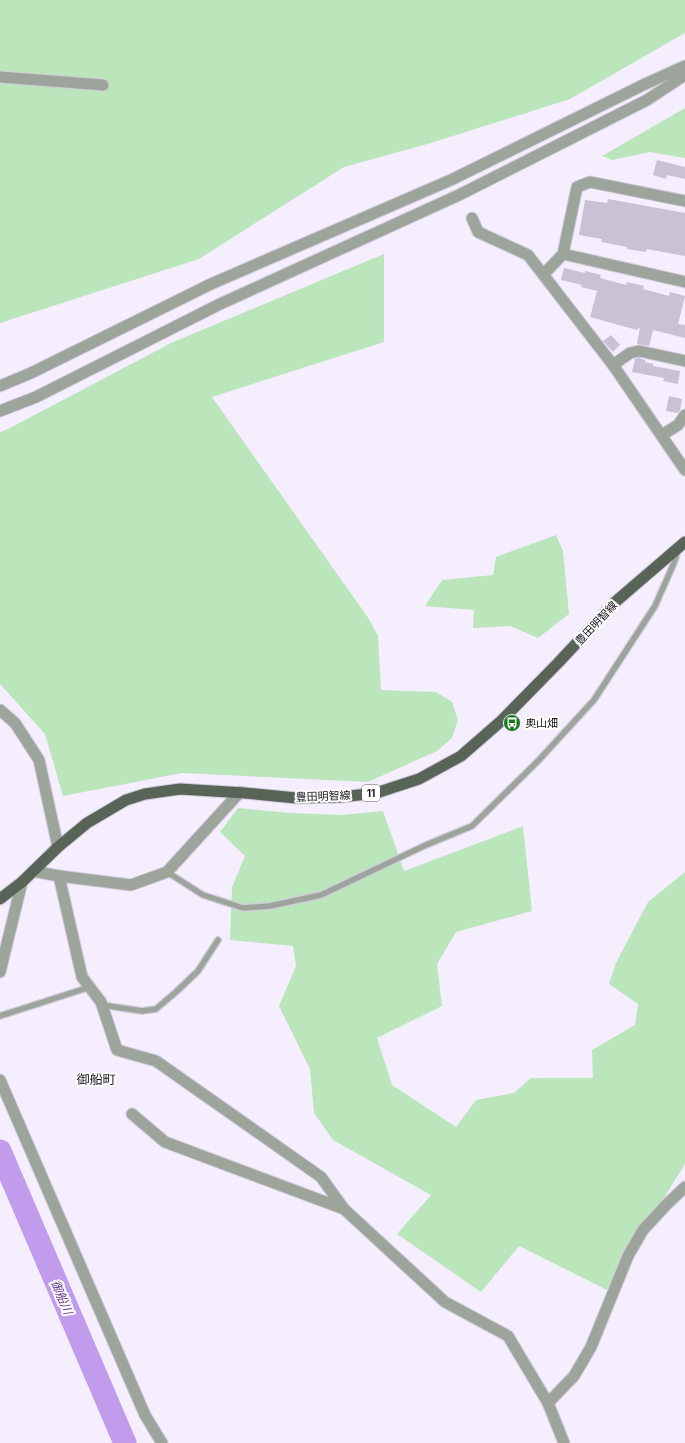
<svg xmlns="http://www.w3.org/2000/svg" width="685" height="1443" font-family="Inter,'Noto Sans JP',sans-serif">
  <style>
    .green { fill: #bbe5ba }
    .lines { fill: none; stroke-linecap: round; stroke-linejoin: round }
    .river { stroke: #c29cec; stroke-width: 23 }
    .building { fill: #c9c1d4 }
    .service-casing { stroke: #d1cbda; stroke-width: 8 }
    .minor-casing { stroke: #d1cbda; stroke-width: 13 }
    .tertiary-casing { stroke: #d1cbda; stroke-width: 13 }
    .primary-casing { stroke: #d1cbda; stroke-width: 13 }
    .service { stroke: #9da49c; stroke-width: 5.5 }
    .minor { stroke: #9da49c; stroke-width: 11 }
    .tertiary { stroke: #9da49c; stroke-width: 11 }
    .primary { stroke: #586457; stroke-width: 11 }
    .labels { text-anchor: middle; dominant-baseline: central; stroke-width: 4; stroke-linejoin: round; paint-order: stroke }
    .shield { fill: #fff; stroke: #5b595e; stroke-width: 1 }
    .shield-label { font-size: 10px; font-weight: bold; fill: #151219 }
    .street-label { font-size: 11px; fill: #151219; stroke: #fff }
    .poi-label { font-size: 11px; fill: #151219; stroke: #fff; text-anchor: start }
    .water-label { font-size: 12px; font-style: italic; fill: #62318d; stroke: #fff }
    .quarter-label { font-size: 13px; fill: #151219; stroke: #fff }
  </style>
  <rect width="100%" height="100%" fill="#f5eeff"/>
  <g class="green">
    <path d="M 0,0 L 685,0 L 685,33 L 570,99 L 431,143 L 344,167 L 199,259 L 0,323 Z"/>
    <path d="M 685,108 L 685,158 L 650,152 L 612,160 L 602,156 Z"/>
    <path d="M 384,254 L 384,342 L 212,397 L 369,619 L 378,636 L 381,690 L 436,692 L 452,702 L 458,720 L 452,738 L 437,751 L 368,782 L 182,773 L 63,796 L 45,734 L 0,684 L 0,432 L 8,429 L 173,342 Z"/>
    <path d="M 556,535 L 563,551 L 569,614 L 538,638 L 510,626 L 473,628 L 474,610 L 425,606 L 442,580 L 493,575 L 496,557 Z"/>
    <path d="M 238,808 L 290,813 L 341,815 L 383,811 L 404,871 L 523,826 L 532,911 L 456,932 L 437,964 L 442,1006 L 377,1038 L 392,1085 L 456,1127 L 476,1100 L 514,1093 L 531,1078 L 593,1078 L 592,1050 L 635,1025 L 638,1004 L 609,984 L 616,963 L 648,902 L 685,872 L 685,1164 L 607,1290 L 519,1246 L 481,1292 L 397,1234 L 431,1195 L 333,1140 L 314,1113 L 310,1069 L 279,1006 L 296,966 L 293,946 L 230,940 L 232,887 L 245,856 L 220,832 Z"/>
  </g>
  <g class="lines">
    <path class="river" d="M 0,1151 L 125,1443"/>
  </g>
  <g class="building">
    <path d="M 657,160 L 685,167 L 685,179 L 667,175 L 666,179 L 653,175 Z"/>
    <path d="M 608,199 L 685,213 L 685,256 L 647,249 L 646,252 L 627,249 L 627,247 L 601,242 L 602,239 L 579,235 L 585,200 L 607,203 Z"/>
    <path d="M 564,268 L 585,273 L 585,271 L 601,275 L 600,278 L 626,285 L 627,282 L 644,286 L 643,289 L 669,296 L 670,292 L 685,296 L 678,324 L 685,325 L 685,338 L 653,330 L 649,346 L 637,344 L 640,327 L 637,330 L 590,317 L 597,291 L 581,287 L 582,285 L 561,280 Z"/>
    <path d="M 611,335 L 620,345 L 613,352 L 603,341 Z"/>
    <path d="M 639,358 L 645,360 L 645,362 L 653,364 L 653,366 L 680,371 L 678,384 L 663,381 L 664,378 L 632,372 L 635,359 Z"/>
    <path d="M 669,396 L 682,399 L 680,410 L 678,413 L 666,411 Z"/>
  </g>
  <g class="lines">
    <g class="service-casing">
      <g id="service">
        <path d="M 167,872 L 203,895 L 243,908 L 270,906 L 321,895 L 426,845 L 472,826 L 538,761 L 594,700 L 655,606 L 674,563 L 678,550"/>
        <path d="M 102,1005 L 142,1011 L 156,1009 L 176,992 L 198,971 L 218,940"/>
        <path d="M 0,1016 L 90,987"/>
      </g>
    </g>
    <g class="minor-casing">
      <g id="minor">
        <path d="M 0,77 L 103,85"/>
        <path d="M 472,218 L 478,232 L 528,255 L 613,365 L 685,470"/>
        <path d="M 563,254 L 685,282"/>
        <path d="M 544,274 L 563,254 L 577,187 L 590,182 L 685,201"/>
        <path d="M 613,365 L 630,353 L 639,351 L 685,361"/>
        <path d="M 662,435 L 678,425 L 685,415"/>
        <path d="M 0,710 L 15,723 L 39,760 L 58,847"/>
        <path d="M 33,871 L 59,876 L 131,885 L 167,872 L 240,792"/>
        <path d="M 59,876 L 82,977 L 101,1002 L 117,1050 L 156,1061 L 321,1177 L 344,1209 L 445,1302 L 508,1336 L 548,1403 L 564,1443"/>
        <path d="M 0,972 L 22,882"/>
        <path d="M 0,1080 L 145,1415 L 162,1443"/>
        <path d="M 132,1114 L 165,1142 L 344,1209"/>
        <path d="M 548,1403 L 574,1376 L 591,1347 L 628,1256 L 643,1230 L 667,1204 L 685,1187"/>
      </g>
    </g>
    <g class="tertiary-casing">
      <g id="tertiary">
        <path d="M 0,386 L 31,373 L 211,284 L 453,179 L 643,85 L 685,66"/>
        <path d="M 0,411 L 36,397 L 220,304 L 459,195 L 647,100 L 685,75"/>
      </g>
    </g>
    <g class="primary-casing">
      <path id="primary" d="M 0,899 L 22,882 L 58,847 L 87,823 L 126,800 L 145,794 L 180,789 L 245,793 L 296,798 L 341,797 L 376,793 L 419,779 L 461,756 L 500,722 L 558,663 L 614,603 L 685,542"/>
    </g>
    <use href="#service" class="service"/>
    <use href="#minor" class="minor"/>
    <use href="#tertiary" class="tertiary"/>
    <use href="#primary" class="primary"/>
  </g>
  <defs>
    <g id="bus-disc" transform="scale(0.9)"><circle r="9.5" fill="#1e7624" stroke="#fff"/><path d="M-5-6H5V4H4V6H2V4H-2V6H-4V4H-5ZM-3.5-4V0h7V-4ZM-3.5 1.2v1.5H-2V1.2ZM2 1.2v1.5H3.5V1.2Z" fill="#fff"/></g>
  </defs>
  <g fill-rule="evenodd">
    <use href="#bus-disc" x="512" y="723"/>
  </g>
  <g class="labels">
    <rect class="shield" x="362" y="785" width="18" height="16" rx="3"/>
    <g class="shield-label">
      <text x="371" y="793">11</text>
    </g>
    <g class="street-label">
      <text transform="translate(596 623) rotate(-47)">豊田明智線</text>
      <text transform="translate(323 796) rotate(-2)">豊田明智線</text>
    </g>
    <g class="poi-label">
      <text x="525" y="723">奥山畑</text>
    </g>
    <g class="water-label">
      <text transform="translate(62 1297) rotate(67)">御船川</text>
    </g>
    <g class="quarter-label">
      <text x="96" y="1079">御船町</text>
    </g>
  </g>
</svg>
